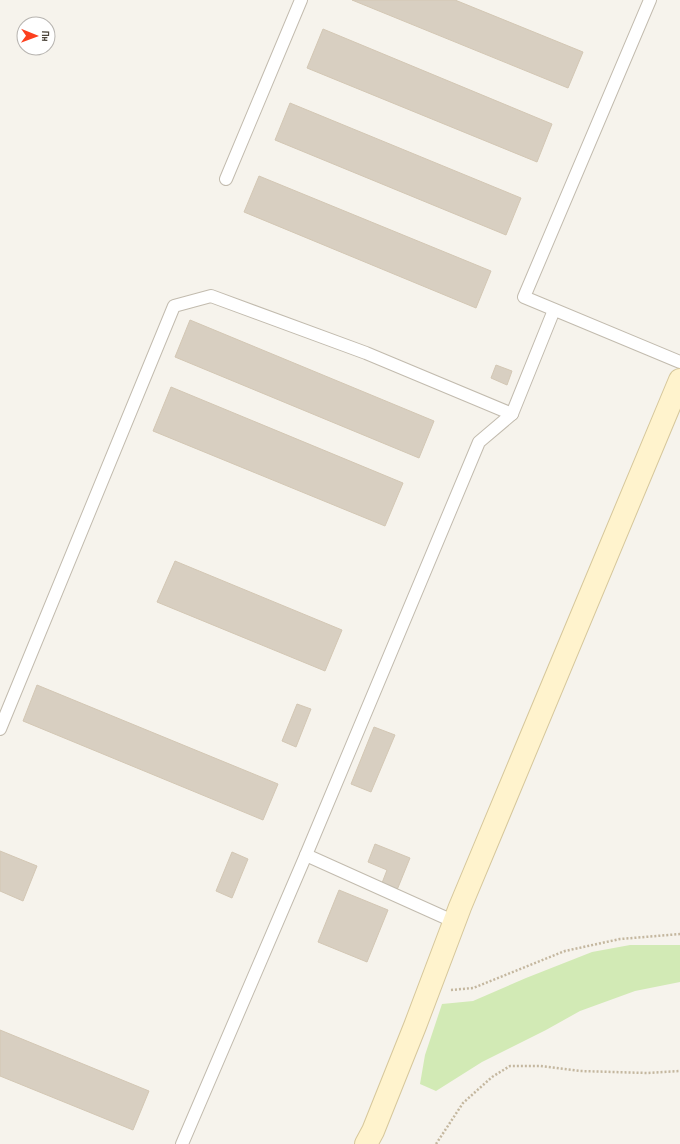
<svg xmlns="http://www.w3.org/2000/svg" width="680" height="1144" font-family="'Sofia Sans Condensed',sans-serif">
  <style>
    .green { fill: #d2eab5 }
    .building { fill: #d8cfc1; stroke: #d3c7b4 }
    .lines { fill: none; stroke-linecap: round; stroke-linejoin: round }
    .lane-casing { stroke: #c2bbae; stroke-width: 14 }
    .secondary-casing { stroke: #d6c79b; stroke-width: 24 }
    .path { stroke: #c4b79f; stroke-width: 2.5; stroke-dasharray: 2 2; stroke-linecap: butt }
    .lane { stroke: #fff; stroke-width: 12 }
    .secondary { stroke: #fff3cd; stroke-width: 22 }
  </style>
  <rect width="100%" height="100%" fill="#f6f3ec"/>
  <path class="green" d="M 630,945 L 680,945 L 680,982 L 635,991 L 580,1011 L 546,1030 L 482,1062 L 436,1091 L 420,1084 L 425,1055 L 442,1004 L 473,1001 L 526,978 L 592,952 Z"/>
  <g class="building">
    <path d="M 352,0 L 455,0 L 583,52 L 568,88 Z"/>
    <path d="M 323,29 L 552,124 L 537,162 L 307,68 Z"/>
    <path d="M 290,103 L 521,198 L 506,235 L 275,140 Z"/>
    <path d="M 259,176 L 491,271 L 476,308 L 244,212 Z"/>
    <path d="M 190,320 L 434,421 L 419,458 L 175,357 Z"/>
    <path d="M 496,365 L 512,371 L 507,385 L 491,378 Z"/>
    <path d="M 171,387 L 403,483 L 385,526 L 153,431 Z"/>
    <path d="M 175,561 L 342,630 L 325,671 L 157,602 Z"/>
    <path d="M 37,685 L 278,784 L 263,820 L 23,721 Z"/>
    <path d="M 297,704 L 311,709 L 296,747 L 282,741 Z"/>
    <path d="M 374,727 L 395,735 L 371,792 L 351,784 Z"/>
    <path d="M 375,844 L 410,858 L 397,890 L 382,883 L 387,870 L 368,862 Z"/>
    <path d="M 0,851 L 37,866 L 23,901 L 0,891 Z"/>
    <path d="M 232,852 L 248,859 L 232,898 L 216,891 Z"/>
    <path d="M 339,890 L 388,910 L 367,962 L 318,942 Z"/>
    <path d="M 0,1030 L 149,1091 L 133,1130 L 0,1076 Z"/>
  </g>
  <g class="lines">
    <g class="lane-casing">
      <g id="lane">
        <path d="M 650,0 L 524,297 L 680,362"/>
        <path d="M 226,179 L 301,0"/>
        <path d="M 0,729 L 174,306 L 211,296 L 366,353 L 512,414"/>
        <path d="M 455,922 L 306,855 L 479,442 L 512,414 L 554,310"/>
        <path d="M 182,1144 L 306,855"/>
      </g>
    </g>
    <g class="secondary-casing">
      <path id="secondary" d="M 366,1144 L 373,1131 L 415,1026 L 460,907 L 680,380"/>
    </g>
    <g class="path">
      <path d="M 451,990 L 473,988 L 565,951 L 620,939 L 680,934"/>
      <path d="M 436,1144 L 463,1103 L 492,1077 L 510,1066 L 540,1066 L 580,1071 L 647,1073 L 680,1071"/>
    </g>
    <use href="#lane" class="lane"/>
    <use href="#secondary" class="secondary"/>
  </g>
  <g transform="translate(36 36) rotate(91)"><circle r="19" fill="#ffffff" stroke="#b7b4b0"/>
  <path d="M0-3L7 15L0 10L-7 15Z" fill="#fc3f1d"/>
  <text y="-6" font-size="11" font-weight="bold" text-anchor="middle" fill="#4b4439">Пн</text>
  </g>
</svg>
